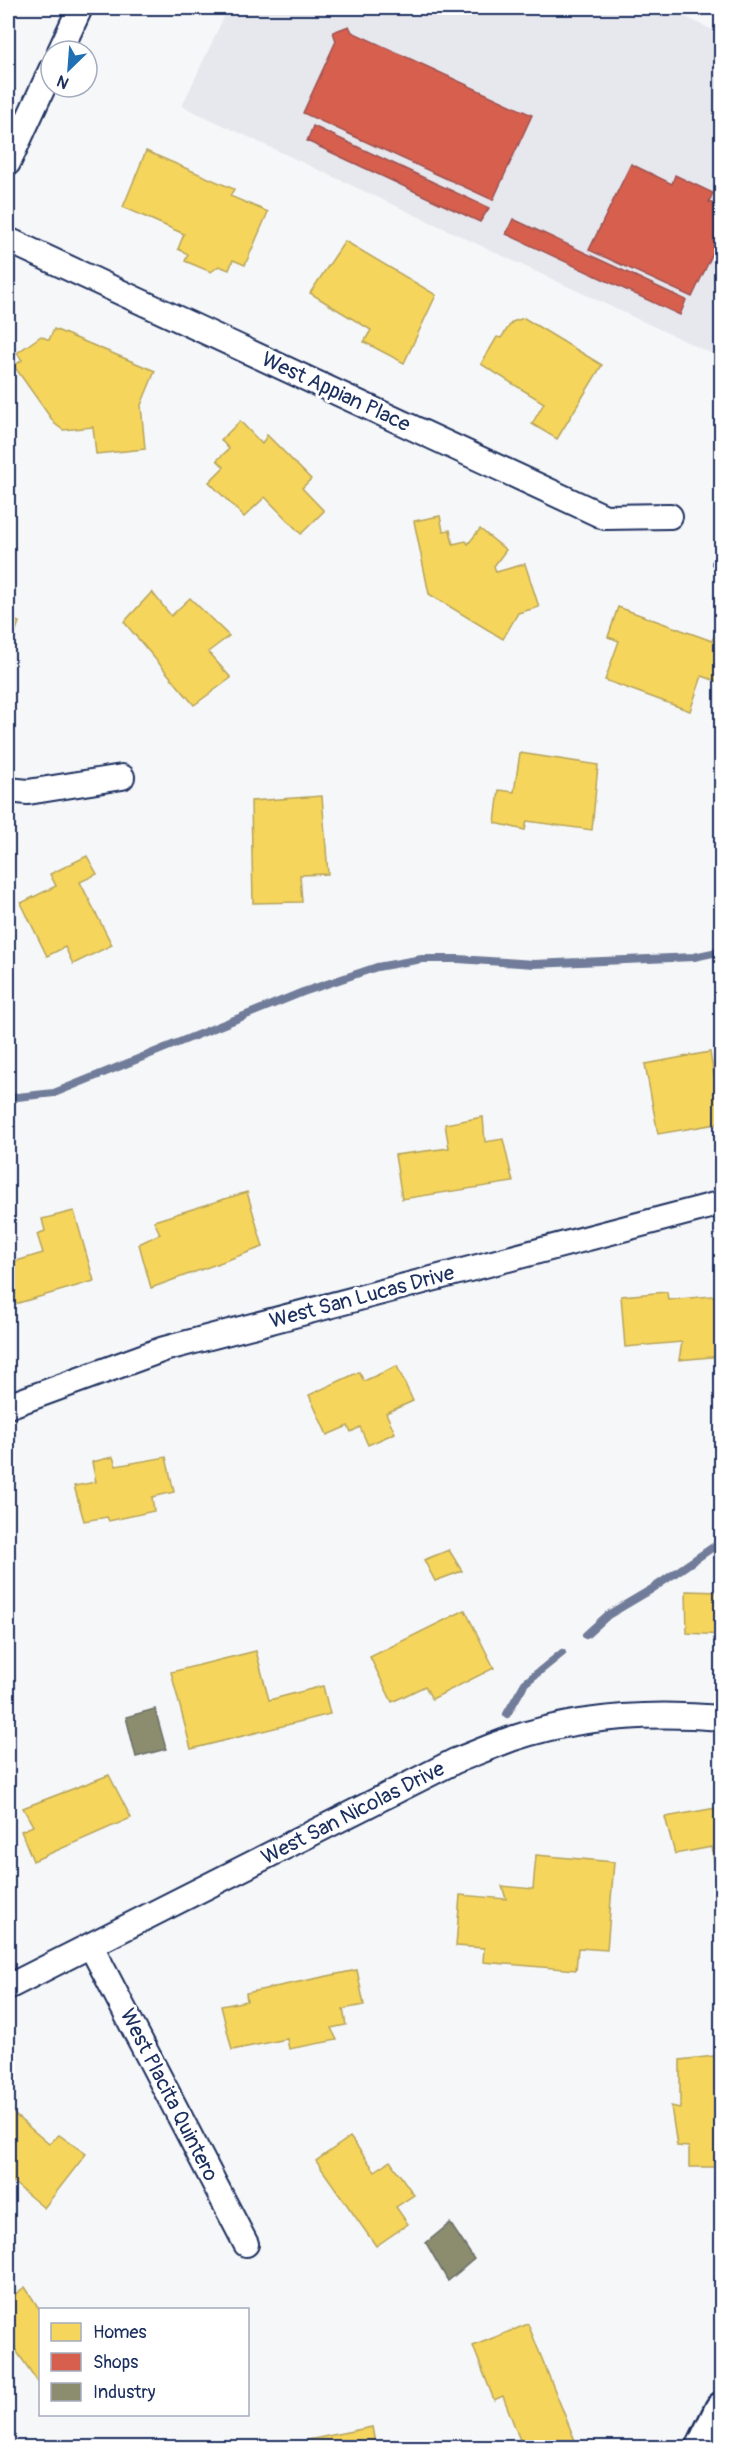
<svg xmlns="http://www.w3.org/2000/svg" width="729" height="2455" font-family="Pangolin,sans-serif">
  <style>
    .built { fill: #e6e8ee }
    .homes { fill: #f6d55c; stroke: #b4a35d; stroke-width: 1.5 }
    .shops { fill: #d6604d; stroke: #9e5152; stroke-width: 1.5 }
    .industry { fill: #8c8c6e; stroke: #6a7069; stroke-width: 1.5 }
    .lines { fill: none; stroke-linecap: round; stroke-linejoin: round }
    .stream { stroke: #707c99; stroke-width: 8 }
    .minor-casing { stroke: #1b2f5e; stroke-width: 28 }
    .primary-casing { stroke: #1b2f5e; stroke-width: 38 }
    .minor { stroke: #fff; stroke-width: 24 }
    .primary { stroke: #fff; stroke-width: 33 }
    .labels { text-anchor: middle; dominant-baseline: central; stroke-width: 6; stroke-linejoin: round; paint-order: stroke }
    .street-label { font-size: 21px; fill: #1b2f5e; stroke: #fff }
  </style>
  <rect width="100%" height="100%" fill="#f6f7f9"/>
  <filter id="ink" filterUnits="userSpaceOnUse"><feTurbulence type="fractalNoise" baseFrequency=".0167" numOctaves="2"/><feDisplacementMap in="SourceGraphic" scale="12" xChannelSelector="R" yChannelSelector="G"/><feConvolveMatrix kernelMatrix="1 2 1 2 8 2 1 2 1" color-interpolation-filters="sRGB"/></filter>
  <g filter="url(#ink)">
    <path class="built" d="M 228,8 L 667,8 L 721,34 L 721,358 L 182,106 Z"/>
    <g class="homes">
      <path d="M 146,151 L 234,189 L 230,196 L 268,212 L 245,265 L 233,260 L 229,270 L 219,266 L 211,272 L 185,261 L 188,254 L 178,249 L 184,234 L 123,207 Z"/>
      <path d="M 345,241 L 436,295 L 404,363 L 364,342 L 371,330 L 310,293 Z"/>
      <path d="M 524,318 L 602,365 L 557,439 L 532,424 L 544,403 L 481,364 L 497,337 L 501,338 L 512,322 Z"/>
      <path d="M 54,329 L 155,371 L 141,405 L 145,449 L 96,454 L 93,427 L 63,430 L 55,424 L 14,366 L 22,360 L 17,353 L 41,336 L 49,340 Z"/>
      <path d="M 240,421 L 262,444 L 267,435 L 311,479 L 302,488 L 324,511 L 301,534 L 265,497 L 244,517 L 209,482 L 224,467 L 217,460 L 229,449 L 221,440 Z"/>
      <path d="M 440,516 L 443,531 L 450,530 L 453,544 L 466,541 L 468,544 L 480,529 L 506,550 L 494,566 L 496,572 L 525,564 L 539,607 L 518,613 L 503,639 L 429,594 L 414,521 Z"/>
      <path d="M 152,592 L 171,616 L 190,598 L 229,636 L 208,652 L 231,678 L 194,705 L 124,622 Z"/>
      <path d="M 618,607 L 712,641 L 714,636 L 722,639 L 722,683 L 702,676 L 690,711 L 605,680 L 619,641 L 608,637 Z"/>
      <path d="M 8,618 L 19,622 L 8,653 Z"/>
      <path d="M 520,753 L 598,765 L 592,830 L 527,821 L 525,830 L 495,823 L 499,790 L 514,792 Z"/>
      <path d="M 322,796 L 328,874 L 300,875 L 302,902 L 253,903 L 251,801 Z"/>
      <path d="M 87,856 L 97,874 L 80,882 L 112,945 L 73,964 L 65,947 L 47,956 L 21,903 L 56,886 L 50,874 Z"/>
      <path d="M 710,1052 L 714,1076 L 722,1075 L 722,1123 L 658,1134 L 645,1064 Z"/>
      <path d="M 483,1117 L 485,1142 L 503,1139 L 513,1182 L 402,1199 L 395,1155 L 449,1148 L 445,1124 Z"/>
      <path d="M 247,1192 L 263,1247 L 151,1288 L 139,1244 L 160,1234 L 154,1221 Z"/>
      <path d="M 74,1211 L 94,1281 L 8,1306 L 8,1256 L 10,1263 L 43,1253 L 37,1234 L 45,1231 L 42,1219 Z"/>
      <path d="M 667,1292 L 668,1300 L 722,1295 L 722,1356 L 679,1360 L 682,1342 L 625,1347 L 621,1296 Z"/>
      <path d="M 397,1366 L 413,1401 L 386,1413 L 395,1433 L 368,1445 L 360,1427 L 351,1432 L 348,1426 L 327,1435 L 309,1395 L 359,1372 L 364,1381 Z"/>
      <path d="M 113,1457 L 116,1466 L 166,1457 L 174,1492 L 152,1497 L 154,1511 L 109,1521 L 107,1517 L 84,1521 L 74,1486 L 96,1482 L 92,1462 Z"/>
      <path d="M 449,1550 L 462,1571 L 435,1581 L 424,1560 Z"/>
      <path d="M 686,1591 L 722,1592 L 722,1635 L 687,1633 Z"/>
      <path d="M 465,1610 L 494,1668 L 432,1699 L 425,1686 L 392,1702 L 370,1657 Z"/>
      <path d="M 256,1651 L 269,1700 L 323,1686 L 330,1714 L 191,1749 L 171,1672 Z"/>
      <path d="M 109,1775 L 131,1818 L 33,1861 L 21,1831 L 33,1826 L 23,1808 Z"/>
      <path d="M 722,1807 L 722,1860 L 714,1861 L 712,1847 L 675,1854 L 665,1817 Z"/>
      <path d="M 536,1855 L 614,1862 L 607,1950 L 578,1948 L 576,1970 L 483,1962 L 484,1948 L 456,1946 L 460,1895 L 506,1899 L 502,1886 L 533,1889 Z"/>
      <path d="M 357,1970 L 364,2005 L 343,2009 L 346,2025 L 331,2028 L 337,2040 L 289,2049 L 287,2039 L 232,2050 L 221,2006 L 247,2001 L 246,1993 Z"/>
      <path d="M 722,2055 L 718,2103 L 722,2103 L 722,2167 L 689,2167 L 689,2147 L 677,2146 L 671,2106 L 680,2108 L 680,2060 Z"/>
      <path d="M 8,2109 L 49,2144 L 59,2135 L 86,2154 L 44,2208 L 8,2178 Z"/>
      <path d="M 350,2137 L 375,2171 L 390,2161 L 414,2195 L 396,2207 L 408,2224 L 376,2246 L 316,2161 Z"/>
      <path d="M 25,2287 L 40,2310 L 40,2380 L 38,2382 L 8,2339 L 8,2299 Z"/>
      <path d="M 528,2324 L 578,2448 L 523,2448 L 503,2396 L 494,2400 L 473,2346 Z"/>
      <path d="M 372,2427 L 376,2448 L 305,2448 L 303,2441 Z"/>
    </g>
    <g class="shops">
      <path d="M 349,26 L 352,32 L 532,115 L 493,200 L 303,113 L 336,41 L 333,32 Z"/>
      <path d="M 313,126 L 489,208 L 480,222 L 307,141 Z"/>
      <path d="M 631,164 L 672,184 L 675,175 L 713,193 L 709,202 L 722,207 L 722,234 L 692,297 L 589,250 Z"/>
      <path d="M 513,219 L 686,300 L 680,315 L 506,234 Z"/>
    </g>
    <g class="industry">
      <path d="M 155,1709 L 166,1749 L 136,1757 L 126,1717 Z"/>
      <path d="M 450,2223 L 474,2259 L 448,2281 L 426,2243 Z"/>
    </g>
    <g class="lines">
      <g class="stream">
        <path d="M 715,563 L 722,566"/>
        <path d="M 8,1098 L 54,1093 L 303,992 L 377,967 L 422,959 L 458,959 L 534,964 L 694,957 L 722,951"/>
        <path d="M 586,1635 L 608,1615 L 652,1589 L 722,1541"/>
        <path d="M 507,1714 L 525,1683 L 562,1653"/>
      </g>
      <g class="minor-casing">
        <g id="minor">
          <path d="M 60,51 L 80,8"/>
          <path d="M 8,163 L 51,70"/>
          <path d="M 8,240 L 605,517 L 670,516"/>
          <path d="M 8,790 L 28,792 L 122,777"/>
          <path d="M 8,1406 L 164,1349 L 722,1203"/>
          <path d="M 91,1946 L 246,2244"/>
          <path d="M 8,1987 L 455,1761 C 473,1754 492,1746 511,1739 C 578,1716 652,1712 722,1718"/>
        </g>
      </g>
      <g class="primary-casing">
        <path id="primary" d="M 703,2448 L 722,2409"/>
      </g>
      <use href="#minor" class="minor"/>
      <use href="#primary" class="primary"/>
    </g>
  </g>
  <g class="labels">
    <g class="street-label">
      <text transform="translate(336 392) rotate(25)">West Appian Place</text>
      <text transform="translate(362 1297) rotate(-15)">West San Lucas Drive</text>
      <text transform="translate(353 1813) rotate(-27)">West San Nicolas Drive</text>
      <text transform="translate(169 2095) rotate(63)">West Placita Quintero</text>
    </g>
  </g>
  <rect width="729" height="2455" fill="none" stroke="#fff" stroke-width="30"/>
  <rect x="15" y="15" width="699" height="2425" fill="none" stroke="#1b2f5e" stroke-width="2" filter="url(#ink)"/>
  <rect x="39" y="2308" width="210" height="108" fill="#ffffff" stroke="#a4acbf" stroke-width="1.5"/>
  <rect x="51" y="2323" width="30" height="18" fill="#f6d55c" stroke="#a4acbf" stroke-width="1.5"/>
  <text x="93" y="2338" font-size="18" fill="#1b2f5e">Homes</text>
  <rect x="51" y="2353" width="30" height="18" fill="#d6604d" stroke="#a4acbf" stroke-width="1.5"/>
  <text x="93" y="2368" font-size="18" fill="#1b2f5e">Shops</text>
  <rect x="51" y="2383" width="30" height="18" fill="#8c8c6e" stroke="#a4acbf" stroke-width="1.5"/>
  <text x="93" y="2398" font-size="18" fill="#1b2f5e">Industry</text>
  <g transform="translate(69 69) rotate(205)"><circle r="28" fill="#ffffff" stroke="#a4acbf" stroke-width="1.5"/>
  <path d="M0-4.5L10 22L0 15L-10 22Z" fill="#1f6fb2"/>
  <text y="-9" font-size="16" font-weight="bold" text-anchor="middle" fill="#1b2f5e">N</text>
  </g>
</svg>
